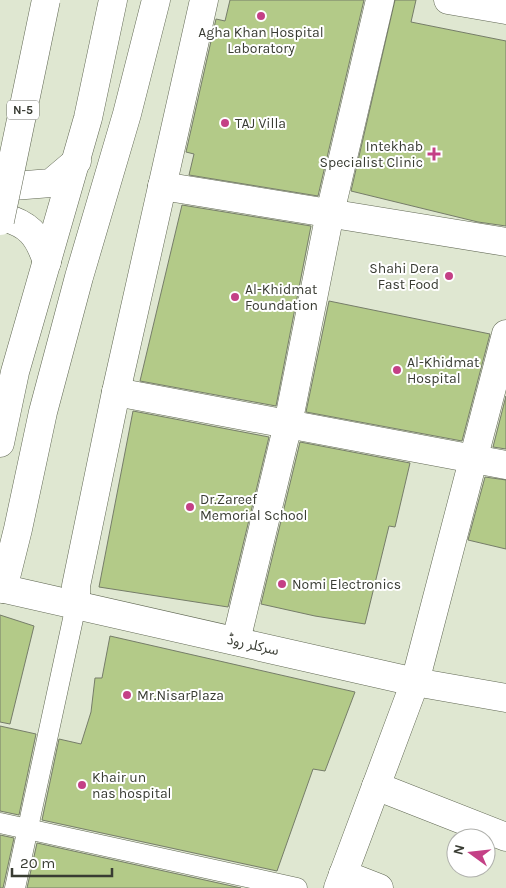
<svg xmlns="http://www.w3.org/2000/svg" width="506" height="888" font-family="Karla,'Noto Sans Arabic',sans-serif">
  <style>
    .building { fill: #b3ca88; stroke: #767d69 }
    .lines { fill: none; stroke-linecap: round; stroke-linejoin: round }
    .service-casing { stroke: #616854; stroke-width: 21 }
    .minor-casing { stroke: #616854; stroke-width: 29 }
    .secondary-casing { stroke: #616854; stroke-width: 29 }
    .primary-casing { stroke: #616854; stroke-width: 29 }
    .trunk-casing { stroke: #616854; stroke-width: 29 }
    .service { stroke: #fff; stroke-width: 20 }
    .minor { stroke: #fff; stroke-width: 28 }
    .secondary { stroke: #fff; stroke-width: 28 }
    .primary { stroke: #fff; stroke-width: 28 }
    .trunk { stroke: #fff; stroke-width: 28 }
    .trunk-bridge-casing { stroke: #616854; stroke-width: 29; stroke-linecap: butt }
    .trunk-bridge { stroke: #fff; stroke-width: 28 }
    .poi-dot { fill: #c44086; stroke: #fff; stroke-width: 2 }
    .labels { text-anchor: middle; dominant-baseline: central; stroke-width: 4; stroke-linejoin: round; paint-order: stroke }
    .shield { fill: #fff; stroke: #747670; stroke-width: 1 }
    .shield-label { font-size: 12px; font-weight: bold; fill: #393c33 }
    .poi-label { font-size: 14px; fill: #393c33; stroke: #fff; text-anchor: start }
    .street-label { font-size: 14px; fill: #393c33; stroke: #fff }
  </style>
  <rect width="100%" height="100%" fill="#dfe7d1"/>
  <g class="building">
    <path d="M 230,0 L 364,0 L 318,196 L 189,175 L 194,154 L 186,152 L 216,19 L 225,21 Z"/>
    <path d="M 395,0 L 416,0 L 411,22 L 506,41 L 506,226 L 478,222 L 351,191 Z"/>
    <path d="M 182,205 L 311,226 L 276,406 L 140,381 Z"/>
    <path d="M 329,301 L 490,334 L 462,441 L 306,412 Z"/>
    <path d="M 506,396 L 506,449 L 493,447 Z"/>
    <path d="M 133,411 L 269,437 L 228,607 L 99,587 Z"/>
    <path d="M 300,442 L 410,463 L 395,527 L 389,526 L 365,624 L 315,616 L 261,604 Z"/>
    <path d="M 485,477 L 506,480 L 506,549 L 468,540 Z"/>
    <path d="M 0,615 L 34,626 L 10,724 L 0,722 Z"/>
    <path d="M 110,636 L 355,692 L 325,771 L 313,769 L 277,871 L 42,820 L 59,739 L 81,744 L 91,712 L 95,678 L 102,678 Z"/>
    <path d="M 0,726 L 36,734 L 19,815 L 0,811 Z"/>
    <path d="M 0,835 L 14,838 L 3,888 L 0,888 Z"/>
    <path d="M 37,843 L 241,888 L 27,888 Z"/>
  </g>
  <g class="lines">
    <g class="service-casing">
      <g id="service">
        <path d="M 0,823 L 297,888"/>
        <path d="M 15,888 L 76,605"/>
      </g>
    </g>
    <g class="minor-casing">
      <g id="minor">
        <path d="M 448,0 L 506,10"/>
        <path d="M 162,186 L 506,242"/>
        <path d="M 116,392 L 506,465"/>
        <path d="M 76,605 L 76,586 L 116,392 L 204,0"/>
        <path d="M 236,641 L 288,424 L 330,213 L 380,0"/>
        <path d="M 376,786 L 506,837"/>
        <path d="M 343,874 L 379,888"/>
        <path d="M 338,888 L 415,682 L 506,334"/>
      </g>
    </g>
    <g class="secondary-casing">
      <path id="secondary" d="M 3,589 L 18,529 L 43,412 L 79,277 L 127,114 L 156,0"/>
    </g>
    <g class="primary-casing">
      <path id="primary" d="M 0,588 L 415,682 L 506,698"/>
    </g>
    <g class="trunk-casing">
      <g id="trunk">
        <path d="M 0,187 L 51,183 L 77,161"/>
        <path d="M 0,216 C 29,224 38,234 47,262"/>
        <path d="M 0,443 L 15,372 L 88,118 L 113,0"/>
      </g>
    </g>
    <use href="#service" class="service"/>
    <use href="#minor" class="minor"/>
    <use href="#secondary" class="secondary"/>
    <use href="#primary" class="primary"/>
    <use href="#trunk" class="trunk"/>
    <g class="trunk-bridge-casing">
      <path id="trunk-bridge" d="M 0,221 L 46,0"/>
    </g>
    <use href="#trunk-bridge" class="trunk-bridge"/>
  </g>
  <g class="poi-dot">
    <circle cx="261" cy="16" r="5"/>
    <circle cx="225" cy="123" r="5"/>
    <path d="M431.5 146.5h5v5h5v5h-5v5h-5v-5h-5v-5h5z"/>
    <circle cx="449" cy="276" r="5"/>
    <circle cx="235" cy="297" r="5"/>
    <circle cx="397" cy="370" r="5"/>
    <circle cx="190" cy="507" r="5"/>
    <circle cx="282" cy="584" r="5"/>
    <circle cx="127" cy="695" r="5"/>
    <circle cx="82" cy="785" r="5"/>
  </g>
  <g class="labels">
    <rect class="shield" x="7" y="100.5" width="32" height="19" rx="4"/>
    <g class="shield-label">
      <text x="23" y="110">N-5</text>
    </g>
    <g class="poi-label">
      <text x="261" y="32" text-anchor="middle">Agha Khan Hospital<tspan x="261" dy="16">Laboratory</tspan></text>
      <text x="235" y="123">TAJ Villa</text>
      <text x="423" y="146" text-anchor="end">Intekhab<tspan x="423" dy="16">Specialist Clinic</tspan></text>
      <text x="439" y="268" text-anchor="end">Shahi Dera<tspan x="439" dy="16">Fast Food</tspan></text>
      <text x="245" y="289">Al-Khidmat<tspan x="245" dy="16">Foundation</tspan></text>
      <text x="407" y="362">Al-Khidmat<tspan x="407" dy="16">Hospital</tspan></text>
      <text x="200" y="499">Dr.Zareef<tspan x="200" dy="16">Memorial School</tspan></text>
      <text x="292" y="584">Nomi Electronics</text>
      <text x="137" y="695">Mr.NisarPlaza</text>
      <text x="92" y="777">Khair un<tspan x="92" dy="16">nas hospital</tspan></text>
    </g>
    <g class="street-label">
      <text transform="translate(253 645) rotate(13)">سرکلر روڈ</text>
    </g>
  </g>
  <g transform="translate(471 853) rotate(285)"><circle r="24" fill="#ffffff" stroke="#b0b1ad"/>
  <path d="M0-4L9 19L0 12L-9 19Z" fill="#c44086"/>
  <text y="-8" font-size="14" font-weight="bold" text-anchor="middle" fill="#393c33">N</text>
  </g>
  <path d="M12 868v8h100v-8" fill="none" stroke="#393c33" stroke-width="2.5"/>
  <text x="20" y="868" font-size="15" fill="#393c33" stroke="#ffffff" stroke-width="4" paint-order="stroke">20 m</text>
</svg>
